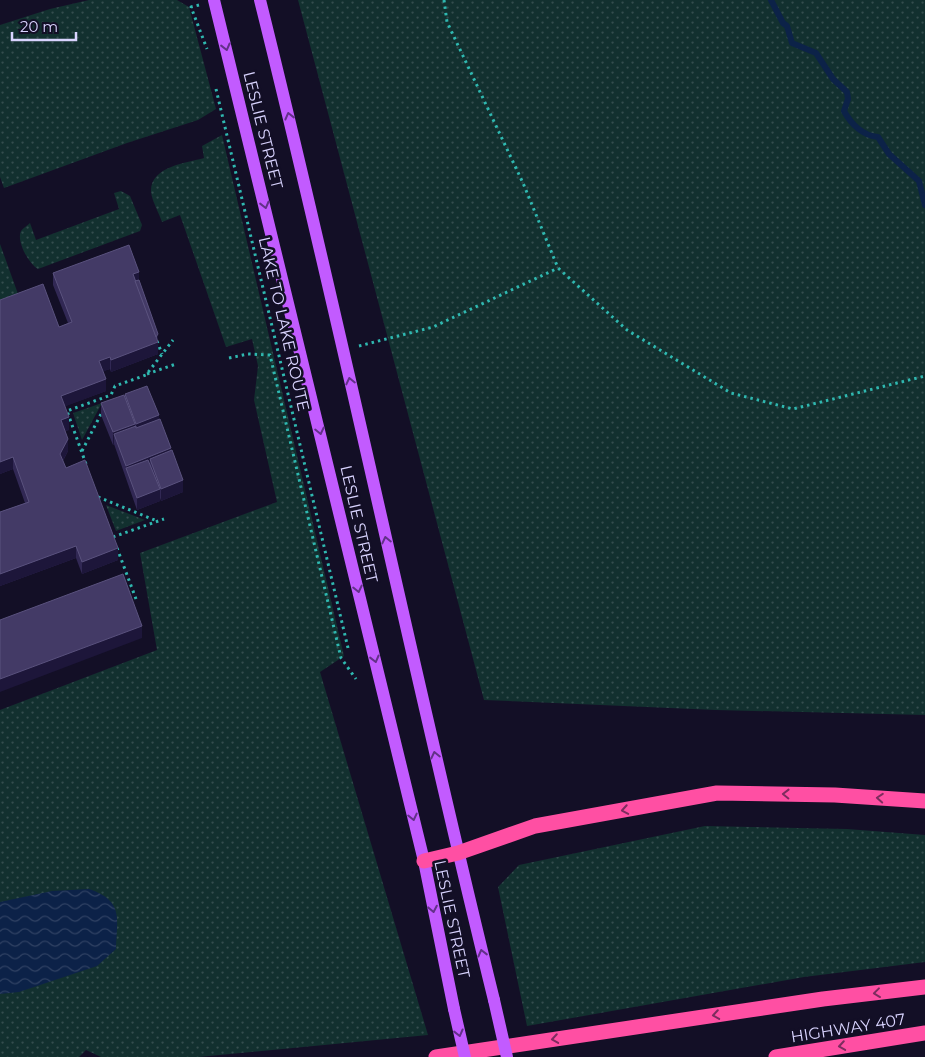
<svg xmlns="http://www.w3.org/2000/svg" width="925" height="1057" font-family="Montserrat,sans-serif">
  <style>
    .green { fill: url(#green-dots) }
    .water { fill: url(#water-waves) }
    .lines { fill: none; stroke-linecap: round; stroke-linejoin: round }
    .stream { stroke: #0c2248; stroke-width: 6 }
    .path { stroke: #2fb8b0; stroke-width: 3; stroke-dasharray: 2.5 4; stroke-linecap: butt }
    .major { stroke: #c25bff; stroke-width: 12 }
    .highway { stroke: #ff4fa3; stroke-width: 15 }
    .major-bridge { stroke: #c25bff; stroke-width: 12 }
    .wall { fill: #312854 }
    .shaded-wall { fill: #1d163a }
    .building { fill: #433a66; stroke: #5a527e }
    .oneway { stroke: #623188 }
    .oneway2 { stroke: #7d2c5e }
    .labels { text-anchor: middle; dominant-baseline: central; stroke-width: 5; stroke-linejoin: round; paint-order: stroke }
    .street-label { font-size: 16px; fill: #d9d4ff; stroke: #130f26 }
  </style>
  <defs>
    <pattern id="green-dots" width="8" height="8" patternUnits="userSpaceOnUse" patternTransform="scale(1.25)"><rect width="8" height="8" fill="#12302f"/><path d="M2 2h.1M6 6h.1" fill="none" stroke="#344d4e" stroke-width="1.8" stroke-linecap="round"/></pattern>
    <pattern id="water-waves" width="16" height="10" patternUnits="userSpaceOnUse" patternTransform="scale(1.25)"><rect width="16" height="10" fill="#0c2248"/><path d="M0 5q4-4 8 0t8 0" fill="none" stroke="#2f4163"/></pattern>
  </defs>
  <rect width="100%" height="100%" fill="#130f26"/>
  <g class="green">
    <path d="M 89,0 L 177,0 L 189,7 L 216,109 L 198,120 L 127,143 L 4,188 L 0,177 L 0,25 L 50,9 Z"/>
    <path d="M 298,0 L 925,0 L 925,715 L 716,710 L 484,700 Z"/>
    <path d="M 222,135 L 344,656 L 320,672 L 428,1035 L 199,1057 L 101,1057 L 86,1050 L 79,1057 L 0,1057 L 0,710 L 157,650 L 140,553 L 277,502 L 254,400 L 258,366 L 252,339 L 226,347 L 180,215 L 162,222 C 159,213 152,201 151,192 C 150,166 187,163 204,158 L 202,146 Z"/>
    <path d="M 121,191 L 130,196 L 142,225 L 140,231 L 38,269 C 29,264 16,241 21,231 C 23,228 28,225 30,223 L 36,240 L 119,209 L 114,193 Z"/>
    <path d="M 0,244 L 22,305 L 0,313 Z"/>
    <path d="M 102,403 L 82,440 L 73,413 Z"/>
    <path d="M 106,505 L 145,520 L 116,531 Z"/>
    <path d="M 705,826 L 847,829 L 925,835 L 925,962 L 804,977 L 527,1026 L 498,887 L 519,865 Z"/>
  </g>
  <path class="water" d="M 89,889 C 124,901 117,918 116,949 L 97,966 L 19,992 L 0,994 L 0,902 L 52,891 Z"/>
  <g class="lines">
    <path class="stream" d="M 771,0 L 783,23 L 787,26 L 792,43 L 816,53 L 833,79 L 847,92 L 848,99 L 844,111 C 851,124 863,136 878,137 L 889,154 L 919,181 L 925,205"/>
    <g class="path">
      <path d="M 444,0 L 447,22 L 523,183 L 558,268 L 627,330 L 731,393 L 793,409 L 925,376"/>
      <path d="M 199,5 L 191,7 L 207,49"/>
      <path d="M 216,89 L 348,648"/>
      <path d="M 157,341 L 162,354"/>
      <path d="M 359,346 L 433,327 L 558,268"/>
      <path d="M 229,358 L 248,354 L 270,355 L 341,658 L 356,679"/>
      <path d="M 147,374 L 176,364"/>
      <path d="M 82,451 L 103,410"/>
      <path d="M 86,464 L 67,411 L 111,395 L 115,386 L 146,375 L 173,340"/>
      <path d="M 98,497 L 157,521"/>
      <path d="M 113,537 L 164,519"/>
      <path d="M 117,548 L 136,599"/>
    </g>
    <g class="major">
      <path d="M 214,0 L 424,861 L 454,1009"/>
      <path d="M 260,0 C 343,332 412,668 494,1000"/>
    </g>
    <g class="highway">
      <path d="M 424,861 L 458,853 L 535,826 L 717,793 L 835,795 L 925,801"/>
      <path d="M 436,1057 L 823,999 L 925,987"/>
      <path d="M 776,1057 L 925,1033"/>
    </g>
    <g class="major-bridge">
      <path d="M 494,1000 L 507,1057"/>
      <path d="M 454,1009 L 465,1057"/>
    </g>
  </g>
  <g class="wall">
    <path d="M 53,273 L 139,280 L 158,338 L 157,339 L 158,354 L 111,372 L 110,369 L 103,371 L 106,391 L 65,406 L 69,430 L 65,431 L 68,451 L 63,461 L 66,468 L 118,560 L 82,574 L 76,558 L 0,586 L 0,512 L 25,503 L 13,469 L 0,474 L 0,300 L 59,327 L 68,323 L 53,285 Z"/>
    <path d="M 125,394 L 159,419 L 171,451 L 183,492 L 161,501 L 160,498 L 160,501 L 137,510 L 114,444 L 113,445 L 101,415 L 101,403 L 125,399 Z"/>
  </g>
  <g class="shaded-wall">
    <path d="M 139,272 L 139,284 L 133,286 L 133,274 Z"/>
    <path d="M 158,334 L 158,338 L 155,343 L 158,342 L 158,354 L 111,372 L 111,360 L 155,340 Z"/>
    <path d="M 110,357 L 110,369 L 99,373 L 99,361 Z"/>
    <path d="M 106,379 L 106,391 L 61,408 L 61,396 Z"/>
    <path d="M 159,415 L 159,427 L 136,436 L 136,424 Z"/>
    <path d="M 69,417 L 69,430 L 61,432 L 61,420 Z"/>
    <path d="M 135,424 L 135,436 L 114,434 L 114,444 L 113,445 L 113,432 Z"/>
    <path d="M 68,439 L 68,451 L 60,466 L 60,454 Z"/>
    <path d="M 171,448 L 171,460 L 150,459 L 150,469 L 126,468 L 126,479 L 126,466 Z"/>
    <path d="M 13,457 L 13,469 L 0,474 L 0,462 Z"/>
    <path d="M 183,480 L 183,492 L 161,501 L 161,489 Z"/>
    <path d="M 160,489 L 160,501 L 137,510 L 137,498 Z"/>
    <path d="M 76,546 L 76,558 L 0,586 L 0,574 Z"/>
    <path d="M 118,548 L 118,560 L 82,574 L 82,562 Z"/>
    <path d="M 142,626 L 142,638 L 0,692 L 0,679 Z"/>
  </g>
  <g class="building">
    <path d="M 129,245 L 139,272 L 133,274 L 158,342 L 111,360 L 110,357 L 99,361 L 106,379 L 61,396 L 69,417 L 61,420 L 68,439 L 60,454 L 66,468 L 85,460 L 118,548 L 82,562 L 76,546 L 0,574 L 0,512 L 29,502 L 13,457 L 0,462 L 0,300 L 43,284 L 59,327 L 72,322 L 53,273 Z"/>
    <path d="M 139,280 L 158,334 L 156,337 L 135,281 Z"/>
    <path d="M 147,386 L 159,415 L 136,424 L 125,394 Z"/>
    <path d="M 124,395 L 135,424 L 113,432 L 101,403 Z"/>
    <path d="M 160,419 L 171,448 L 126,466 L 114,434 L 136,426 L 136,428 Z"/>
    <path d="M 172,450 L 183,480 L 161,489 L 150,459 Z"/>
    <path d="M 148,460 L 160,489 L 137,498 L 126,468 Z"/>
    <path d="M 123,574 L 142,626 L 0,679 L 0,620 Z"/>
  </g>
  <defs><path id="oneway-chevron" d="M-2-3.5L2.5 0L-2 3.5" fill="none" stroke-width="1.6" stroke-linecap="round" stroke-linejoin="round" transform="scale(1.25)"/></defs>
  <g class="oneway">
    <use href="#oneway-chevron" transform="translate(226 47) rotate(76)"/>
    <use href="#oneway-chevron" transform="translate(289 116) rotate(-104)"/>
    <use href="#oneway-chevron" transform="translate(265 205) rotate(76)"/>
    <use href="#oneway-chevron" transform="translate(350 381) rotate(-103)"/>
    <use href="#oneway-chevron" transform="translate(320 431) rotate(77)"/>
    <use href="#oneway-chevron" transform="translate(386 540) rotate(-103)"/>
    <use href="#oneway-chevron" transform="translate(358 589) rotate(77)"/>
    <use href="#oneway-chevron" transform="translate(375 659) rotate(76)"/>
    <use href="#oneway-chevron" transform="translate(435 755) rotate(-103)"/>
    <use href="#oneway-chevron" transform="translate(413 817) rotate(77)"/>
    <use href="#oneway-chevron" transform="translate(433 909) rotate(79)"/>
    <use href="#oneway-chevron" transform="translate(482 953) rotate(-104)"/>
    <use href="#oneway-chevron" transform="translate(459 1033) rotate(76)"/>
  </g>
  <g class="oneway2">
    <use href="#oneway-chevron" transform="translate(786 794) rotate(-179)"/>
    <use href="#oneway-chevron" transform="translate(880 798) rotate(-176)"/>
    <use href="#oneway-chevron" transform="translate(625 810) rotate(170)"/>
    <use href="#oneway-chevron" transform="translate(877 993) rotate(173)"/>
    <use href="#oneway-chevron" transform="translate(716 1015) rotate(171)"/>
    <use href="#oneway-chevron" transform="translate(555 1039) rotate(171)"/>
    <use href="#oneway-chevron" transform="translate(842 1046) rotate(171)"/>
  </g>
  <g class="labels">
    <g class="street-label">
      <text transform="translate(263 130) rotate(76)">LESLIE STREET</text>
      <text transform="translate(284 324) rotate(77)">LAKE TO LAKE ROUTE</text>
      <text transform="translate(359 524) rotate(77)">LESLIE STREET</text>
      <text transform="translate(452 919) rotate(78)">LESLIE STREET</text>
      <text transform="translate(848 1028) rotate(-9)">HIGHWAY 407</text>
    </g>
  </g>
  <path d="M12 32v8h64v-8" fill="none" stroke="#d9d4ff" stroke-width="2.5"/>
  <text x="20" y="32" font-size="15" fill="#d9d4ff" stroke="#130f26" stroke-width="4" paint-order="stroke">20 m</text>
</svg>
